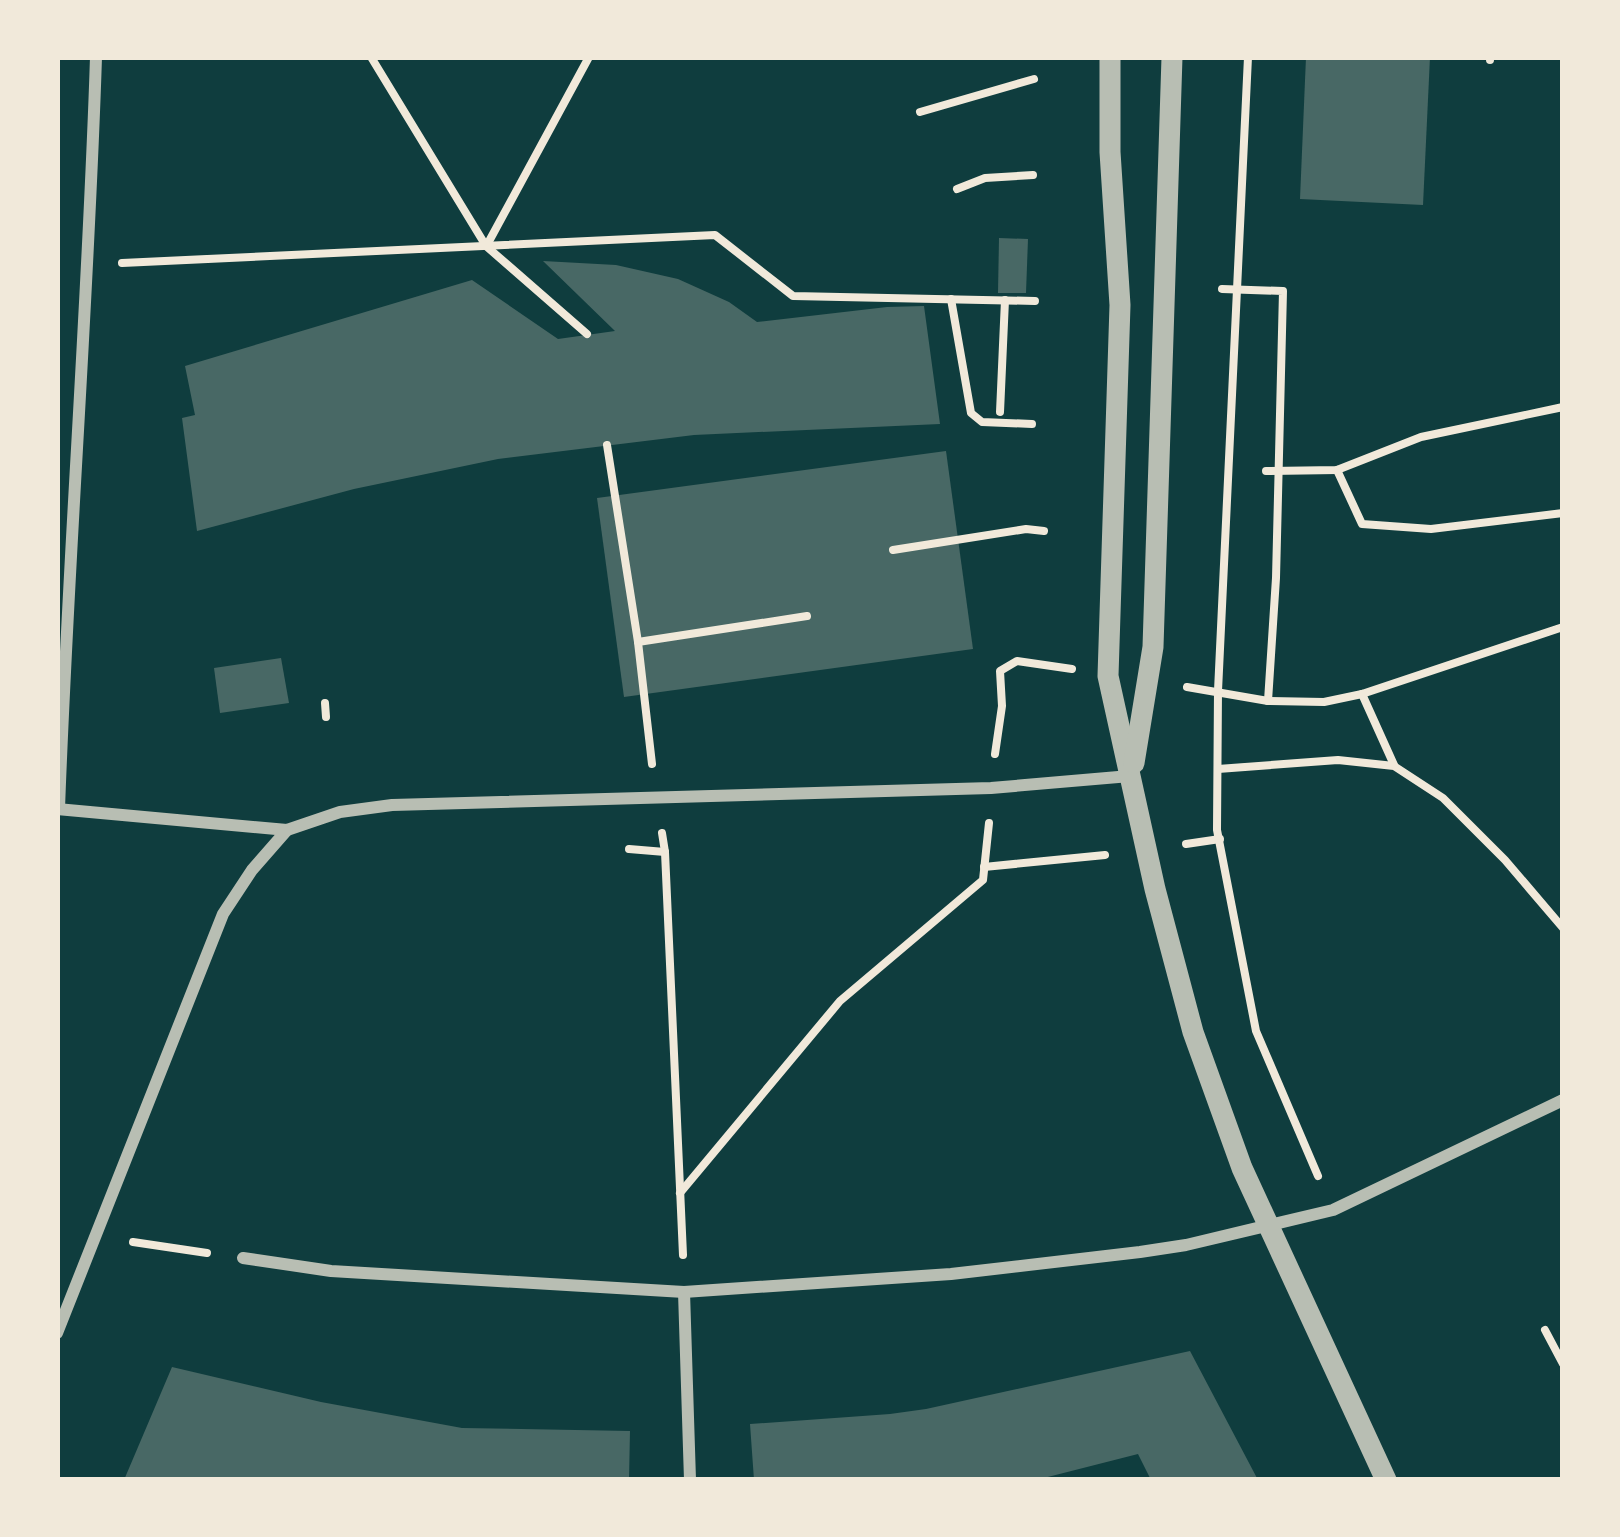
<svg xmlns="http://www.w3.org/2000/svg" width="1620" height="1537" font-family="Ubuntu,sans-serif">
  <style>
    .building { fill: #486865 }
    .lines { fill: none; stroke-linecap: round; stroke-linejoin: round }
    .path { stroke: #f1e9da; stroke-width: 8 }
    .minor { stroke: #b8beb3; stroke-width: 12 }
    .tertiary { stroke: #b8beb3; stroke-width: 21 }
  </style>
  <rect width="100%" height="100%" fill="#0f3d3e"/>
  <g class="building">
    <path d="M 1306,57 L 1430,57 L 1423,205 L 1300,199 Z"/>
    <path d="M 999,238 L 1028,239 L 1026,293 L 998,293 Z"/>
    <path d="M 543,261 L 616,265 L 678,279 L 729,302 L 757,322 L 887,307 L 924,306 L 940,424 L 694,435 L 498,459 L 354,489 L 197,531 L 182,418 L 195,415 L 185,366 L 472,280 L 558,339 L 615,331 Z"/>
    <path d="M 946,451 L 973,649 L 624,697 L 597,498 Z"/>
    <path d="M 281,658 L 289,703 L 220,713 L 214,668 Z"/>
    <path d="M 1190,1351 L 1258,1480 L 1151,1480 L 1138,1454 L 1036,1480 L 754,1480 L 750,1424 L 890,1414 L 926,1409 Z"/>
    <path d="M 172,1367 L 321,1402 L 462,1428 L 630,1431 L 629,1480 L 247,1480 L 235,1477 L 234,1480 L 124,1480 Z"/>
  </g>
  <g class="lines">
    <g class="path">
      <path d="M 371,57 L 486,246 L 587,334"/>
      <path d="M 1248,57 L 1218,691 L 1217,830 L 1256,1031 L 1318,1176"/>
      <path d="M 1490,57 L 1490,60"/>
      <path d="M 920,112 L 1034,79"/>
      <path d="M 957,189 L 985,178 L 1033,175"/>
      <path d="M 487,245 L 589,57"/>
      <path d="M 122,263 L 715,235 L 793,296 L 1035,301"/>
      <path d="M 1222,289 L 1283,291 L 1276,578 L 1268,701"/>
      <path d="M 951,299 L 971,413 L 982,422 L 1032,424"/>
      <path d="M 1000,412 L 1005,300"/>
      <path d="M 607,445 L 638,642"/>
      <path d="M 1337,470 L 1362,524 L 1431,529 L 1563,513"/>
      <path d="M 1266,471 L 1337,470 L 1421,437 L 1563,407"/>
      <path d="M 893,550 L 1026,529 L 1044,531"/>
      <path d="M 1187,687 L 1268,701 L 1324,702 L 1362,694 L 1563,627"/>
      <path d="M 1362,694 L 1394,765"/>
      <path d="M 325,703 L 326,717"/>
      <path d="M 995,754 L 1002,706 L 1000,671 L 1017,661 L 1072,669"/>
      <path d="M 652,764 L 638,642 L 807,616"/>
      <path d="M 1218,769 L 1338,760 L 1394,766 L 1443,798 L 1505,860 L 1563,928"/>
      <path d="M 662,833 L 665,852 L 683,1255"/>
      <path d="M 1186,844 L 1220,839"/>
      <path d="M 629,849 L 665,852"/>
      <path d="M 984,867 L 1105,855"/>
      <path d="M 680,1193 L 840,1001 L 983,880 L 989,823"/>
      <path d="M 133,1242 L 207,1253"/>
      <path d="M 1545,1330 L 1563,1364"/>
    </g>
    <g class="minor">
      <path d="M 57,809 L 287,830 L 340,812 L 392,805 L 991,788 L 1130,776"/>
      <path d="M 59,809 C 68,558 88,308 96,57"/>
      <path d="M 243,1258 L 331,1271 L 684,1292 L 951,1274 L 1140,1252 L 1186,1245 L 1333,1210 L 1563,1100"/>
      <path d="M 684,1292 L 690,1480"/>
      <path d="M 57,1333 L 223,914 L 252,870 L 287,830"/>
    </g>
    <g class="tertiary">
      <path d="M 1110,57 L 1110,152 L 1120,305 L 1108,676 L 1155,889 L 1193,1032 L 1242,1168 L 1386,1480"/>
      <path d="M 1134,763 L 1153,647 L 1172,57"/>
    </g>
  </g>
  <rect width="1620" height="1537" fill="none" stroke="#f1e9da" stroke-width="120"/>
</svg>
